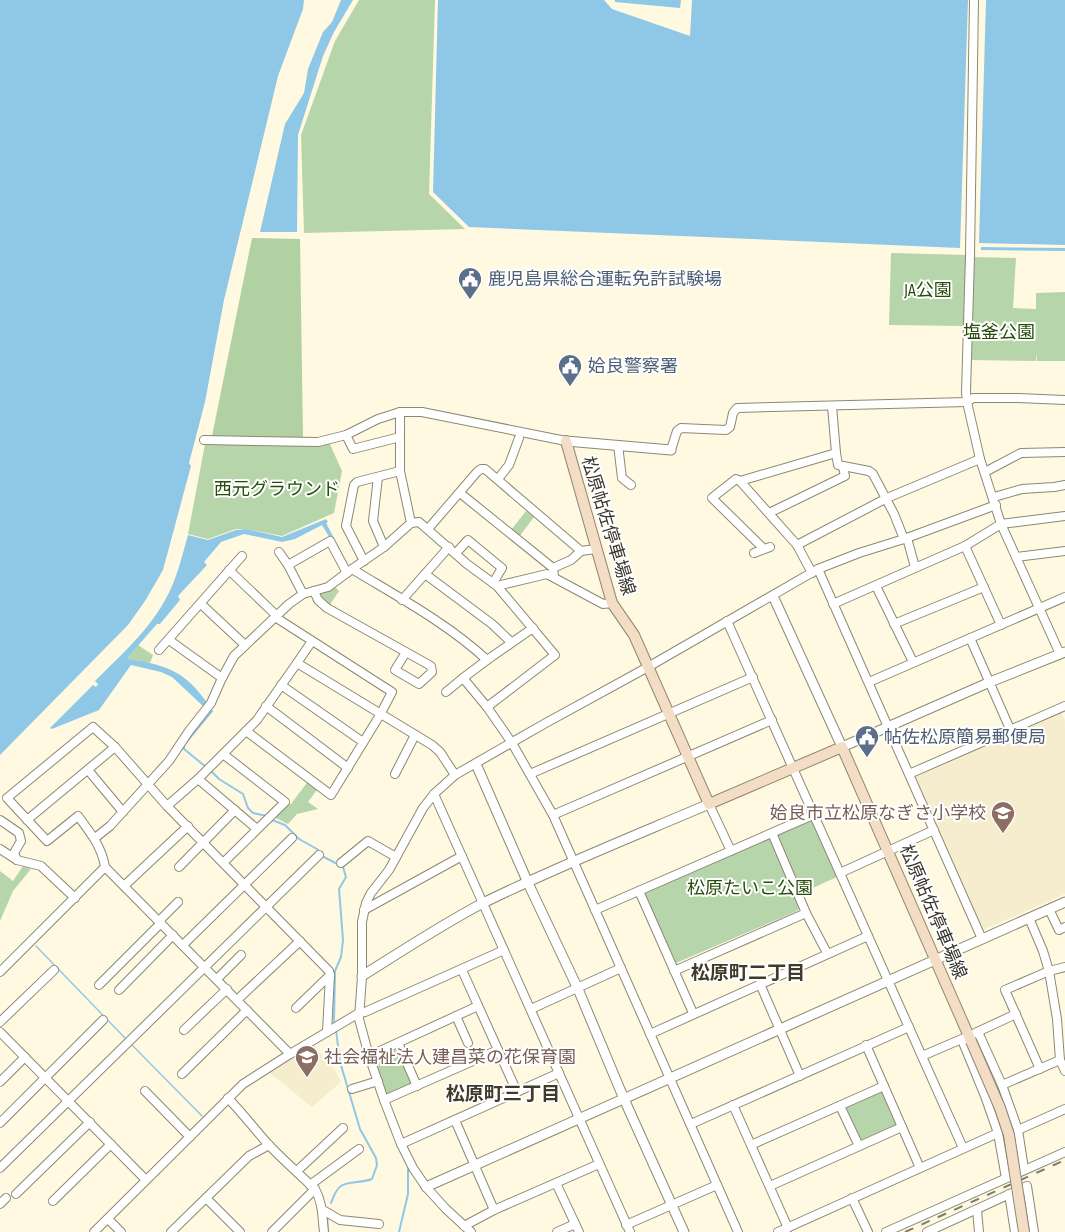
<svg xmlns="http://www.w3.org/2000/svg" width="1065" height="1232" font-family="'Sofia Sans Condensed','Noto Sans JP',sans-serif">
  <style>
    .built { fill: #f5edce }
    .green { fill: #b7d5aa }
    .forest { fill: #b1d1a2 }
    .water { fill: #8fc8e7 }
    .lines { fill: none; stroke-linecap: round; stroke-linejoin: round }
    .stream { stroke: #8fc8e7; stroke-width: 2 }
    .minor-casing { stroke: #8d8873; stroke-width: 10 }
    .tertiary-casing { stroke: #8d8873; stroke-width: 11 }
    .secondary-casing { stroke: #8d8873; stroke-width: 12 }
    .minor { stroke: #fff; stroke-width: 8 }
    .tertiary { stroke: #fff; stroke-width: 9 }
    .secondary { stroke: #f4ddc5; stroke-width: 10 }
    .rail { stroke: #7f7c6d; stroke-width: 2; stroke-dasharray: 9 9; stroke-linecap: butt }
    .secondary-bridge-casing { stroke: #8d8873; stroke-width: 12; stroke-linecap: butt }
    .secondary-bridge { stroke: #f4ddc5; stroke-width: 10 }
    .labels { text-anchor: middle; dominant-baseline: central; stroke-width: 4; stroke-linejoin: round; paint-order: stroke }
    .service-label { font-size: 18px; fill: #4e5e75; stroke: #fff; text-anchor: start }
    .park-label { font-size: 18px; fill: #264d0a; stroke: #fff }
    .street-label { font-size: 18px; fill: #37352c; stroke: #fff }
    .education-label { font-size: 18px; fill: #785e54; stroke: #fff; text-anchor: end }
    .neighbourhood-label { font-size: 19px; font-weight: bold; fill: #403b29; stroke: #fff }
  </style>
  <rect width="100%" height="100%" fill="#fff9e1"/>
  <g class="built">
    <path d="M 1061,711 L 1065,721 L 1065,894 L 983,930 L 914,774 Z"/>
    <path d="M 313,1044 L 335,1070 L 341,1082 L 312,1107 L 270,1073 L 270,1070 Z"/>
  </g>
  <g class="green">
    <path d="M 359,0 L 435,0 L 429,194 L 465,229 L 304,233 L 301,135 L 335,41 Z"/>
    <path d="M 891,253 L 967,255 L 964,326 L 889,325 Z"/>
    <path d="M 973,257 L 1016,258 L 1013,308 L 1036,309 L 1036,293 L 1065,292 L 1065,361 L 1037,361 L 1037,353 L 1036,361 L 970,360 Z"/>
    <path d="M 329,442 L 342,471 L 334,513 L 282,536 L 246,529 L 236,529 L 208,539 L 188,534 L 205,444 Z"/>
    <path d="M 526,511 L 534,517 L 519,537 L 511,530 Z"/>
    <path d="M 334,586 L 339,591 L 329,606 L 319,596 L 319,592 Z"/>
    <path d="M 138,645 L 153,655 L 150,663 L 129,659 L 128,657 Z"/>
    <path d="M 309,780 L 319,787 L 308,802 L 318,809 L 297,814 L 288,824 L 274,817 L 286,804 L 291,804 Z"/>
    <path d="M 813,819 L 839,876 L 802,893 L 775,836 Z"/>
    <path d="M 766,839 L 772,839 L 801,906 L 797,911 L 676,963 L 643,892 Z"/>
    <path d="M 23,866 L 31,869 L 13,891 L 0,921 L 0,871 L 13,881 Z"/>
    <path d="M 394,1047 L 398,1048 L 413,1083 L 385,1096 L 372,1057 Z"/>
    <path d="M 883,1090 L 899,1124 L 861,1140 L 845,1105 Z"/>
  </g>
  <path class="forest" d="M 252,238 L 300,239 L 303,438 L 212,436 Z"/>
  <g class="water">
    <path d="M 0,0 L 304,0 L 303,9 L 278,76 L 224,300 L 205,402 L 189,463 L 191,466 L 163,570 L 145,601 L 128,625 L 0,755 Z"/>
    <path d="M 341,0 L 353,0 L 334,32 L 323,56 L 298,135 L 297,232 L 260,232 L 285,124 L 304,93 L 308,69 L 323,32 L 332,22 Z"/>
    <path d="M 438,0 L 604,0 L 612,9 L 690,36 L 692,0 L 968,0 L 960,248 L 469,227 L 433,192 Z"/>
    <path d="M 615,0 L 681,0 L 680,8 L 615,2 Z"/>
    <path d="M 986,0 L 1065,0 L 1065,245 L 979,243 Z"/>
    <path d="M 981,247 L 1065,248 L 1065,251 L 981,250 Z"/>
    <path d="M 326,519 L 328,522 L 326,523 L 349,566 L 347,567 L 322,525 L 295,539 L 282,542 L 244,534 L 221,542 L 204,562 L 207,565 L 178,596 L 180,600 L 160,624 L 157,624 L 128,657 L 129,659 C 167,665 186,672 208,704 L 205,708 L 172,677 L 161,672 L 131,665 L 99,710 L 52,729 L 50,728 L 93,685 L 96,687 L 98,684 L 95,681 C 123,653 156,624 172,586 C 179,570 183,552 188,535 L 208,540 L 236,530 L 246,529 L 282,537 Z"/>
    <path d="M 36,945 L 126,1038 L 125,1039 L 35,946 Z"/>
    <path d="M 132,1044 L 203,1116 L 202,1117 L 131,1045 Z"/>
  </g>
  <g class="lines">
    <g class="stream">
      <path d="M 206,767 L 184,749 L 184,745 L 212,711"/>
      <path d="M 211,771 L 219,779 L 243,794 L 248,808 L 253,813 L 267,816"/>
      <path d="M 272,820 L 285,825 L 299,839 L 317,849 L 319,851"/>
      <path d="M 322,856 L 343,867 L 346,877 L 339,889 L 343,940 L 341,957 L 335,971 L 334,1021"/>
      <path d="M 331,1203 C 333,1198 336,1189 341,1186 C 347,1181 363,1183 372,1179 L 377,1165 L 376,1158 L 360,1129 L 340,1062 L 336,1030"/>
      <path d="M 327,1214 L 328,1232"/>
      <path d="M 399,1232 L 408,1194 L 408,1166"/>
    </g>
    <g class="minor-casing">
      <g id="minor">
        <path d="M 974,0 L 970,256 L 966,392 L 967,402 L 980,459 L 1001,524 L 1060,654"/>
        <path d="M 832,406 L 836,453"/>
        <path d="M 400,412 L 400,471 L 411,523"/>
        <path d="M 346,435 L 353,449 L 400,437"/>
        <path d="M 204,440 L 318,442 L 346,435 L 378,419 L 400,412 L 422,412 L 566,441"/>
        <path d="M 618,445 L 622,478 L 631,485"/>
        <path d="M 671,450 L 677,431 L 681,428 L 726,430 L 730,427 L 733,413 L 737,408 L 967,402 L 973,398 L 1018,398 L 1065,400"/>
        <path d="M 985,472 L 1021,453 L 1065,452"/>
        <path d="M 378,477 L 373,521 L 384,547"/>
        <path d="M 498,479 L 509,465 L 519,438"/>
        <path d="M 740,481 L 736,479 L 712,498 L 764,549"/>
        <path d="M 460,493 L 553,568 L 554,577"/>
        <path d="M 994,497 L 1022,489 L 1054,487 L 1065,485"/>
        <path d="M 769,513 L 845,476 L 843,467"/>
        <path d="M 428,529 L 477,472 L 481,469 L 485,469 L 581,551 L 596,549"/>
        <path d="M 907,538 L 915,567"/>
        <path d="M 797,545 L 887,498 L 980,459"/>
        <path d="M 965,546 L 1001,625"/>
        <path d="M 279,552 L 288,565"/>
        <path d="M 456,553 L 468,540 L 502,568 L 493,583"/>
        <path d="M 754,553 L 770,547"/>
        <path d="M 1016,557 L 1065,551"/>
        <path d="M 364,561 L 346,526 L 354,485 L 357,482 L 400,471"/>
        <path d="M 553,568 L 571,560 L 581,551"/>
        <path d="M 352,569 L 384,547 L 411,523 L 419,522 L 467,564 L 497,586 L 555,655 L 487,707"/>
        <path d="M 818,569 L 982,939"/>
        <path d="M 229,570 L 277,616"/>
        <path d="M 812,573 L 797,545 L 740,481 L 836,453 L 838,465 L 869,471 L 873,474 L 894,514 L 904,539"/>
        <path d="M 425,574 L 492,624 L 511,642"/>
        <path d="M 497,586 L 547,574 L 603,604 L 612,603"/>
        <path d="M 876,586 L 913,662"/>
        <path d="M 314,591 L 318,600 L 327,608 L 431,666 L 432,672 L 419,684 L 395,670 L 406,652"/>
        <path d="M 303,594 L 288,565 L 330,541 L 347,573"/>
        <path d="M 402,600 L 449,547"/>
        <path d="M 201,604 L 245,645"/>
        <path d="M 833,604 L 965,546 L 1001,524 L 1065,516"/>
        <path d="M 727,621 L 963,1148"/>
        <path d="M 894,624 L 984,587"/>
        <path d="M 970,638 L 1010,729"/>
        <path d="M 169,640 L 222,678"/>
        <path d="M 159,650 L 242,556"/>
        <path d="M 487,660 L 533,628"/>
        <path d="M 297,663 L 312,641"/>
        <path d="M 869,682 L 1065,597"/>
        <path d="M 281,685 L 363,742"/>
        <path d="M 446,692 L 463,678"/>
        <path d="M 266,706 L 348,768"/>
        <path d="M 246,731 L 331,795 L 380,715 L 392,692 L 275,617"/>
        <path d="M 223,754 L 285,802 L 224,862"/>
        <path d="M 88,770 L 123,812"/>
        <path d="M 395,774 L 415,735"/>
        <path d="M 530,774 L 753,677"/>
        <path d="M 909,774 L 1065,706"/>
        <path d="M 198,779 L 257,829"/>
        <path d="M 434,794 L 630,1232"/>
        <path d="M 709,804 L 731,851"/>
        <path d="M 167,806 L 198,779 L 257,720 L 297,663 L 432,745 L 440,752 L 455,775"/>
        <path d="M 553,815 L 772,720"/>
        <path d="M 0,820 L 19,833 L 21,841 L 14,853 L 17,860"/>
        <path d="M 27,820 L 115,747"/>
        <path d="M 772,833 L 806,913 L 827,953"/>
        <path d="M 95,838 L 110,826 L 169,761 L 189,731 L 211,703 L 222,678 L 234,656 L 289,604 L 303,594 L 328,587 L 352,569 C 398,597 447,623 487,660 L 463,678 L 487,707 L 512,743 L 553,815 L 738,1232"/>
        <path d="M 0,849 L 17,860 L 41,866 L 75,898"/>
        <path d="M 341,863 L 368,841 L 396,857"/>
        <path d="M 179,867 L 235,810"/>
        <path d="M 840,873 L 934,830"/>
        <path d="M 124,886 L 188,826"/>
        <path d="M 639,891 L 693,1013"/>
        <path d="M 1049,909 L 1059,930 L 1065,927"/>
        <path d="M 364,910 L 462,856"/>
        <path d="M 595,910 L 813,815"/>
        <path d="M 1029,918 L 1043,951 L 1049,971 L 1057,1019 L 1060,1060 L 1065,1071"/>
        <path d="M 159,921 L 178,902"/>
        <path d="M 183,945 L 292,838"/>
        <path d="M 462,970 L 517,1092"/>
        <path d="M 674,971 L 806,913"/>
        <path d="M 0,972 L 105,867"/>
        <path d="M 217,979 L 241,955"/>
        <path d="M 760,984 L 800,1076"/>
        <path d="M 99,985 L 161,923"/>
        <path d="M 119,990 L 173,935"/>
        <path d="M 237,1000 L 300,941"/>
        <path d="M 296,1008 L 330,975"/>
        <path d="M 531,1009 L 621,968"/>
        <path d="M 456,1016 L 468,1043"/>
        <path d="M 0,1022 L 54,970"/>
        <path d="M 184,1030 L 227,989"/>
        <path d="M 0,1032 L 146,1180"/>
        <path d="M 978,1032 L 1002,1085 L 1018,1130 L 1024,1169"/>
        <path d="M 975,1033 L 1016,1014"/>
        <path d="M 650,1034 L 868,936"/>
        <path d="M 962,1040 L 985,1096 L 998,1133 L 1006,1178"/>
        <path d="M 398,1043 L 417,1086"/>
        <path d="M 866,1045 L 920,1168"/>
        <path d="M 290,1054 L 105,867 C 102,847 90,832 78,816 L 47,841 L 7,798 L 93,727 L 115,747 L 167,806 L 329,971 L 330,975 L 327,1032"/>
        <path d="M 369,1056 L 478,1006"/>
        <path d="M 922,1056 L 964,1038"/>
        <path d="M 1040,1069 L 1005,990 L 1049,971 L 1065,967"/>
        <path d="M 182,1074 L 247,1010"/>
        <path d="M 0,1082 L 25,1057"/>
        <path d="M 1002,1085 L 1060,1060"/>
        <path d="M 352,1089 L 378,1081"/>
        <path d="M 145,1091 L 190,1137"/>
        <path d="M 228,1098 C 242,1113 254,1128 267,1143 C 282,1159 299,1174 315,1189 L 272,1232"/>
        <path d="M 384,1100 L 498,1050"/>
        <path d="M 733,1105 L 788,1228"/>
        <path d="M 840,1106 L 859,1146"/>
        <path d="M 455,1120 L 494,1210"/>
        <path d="M 0,1123 L 103,1020"/>
        <path d="M 691,1124 L 909,1027"/>
        <path d="M 1018,1130 L 1065,1109"/>
        <path d="M 401,1144 L 559,1073"/>
        <path d="M 751,1145 L 884,1086"/>
        <path d="M 0,1168 L 319,855"/>
        <path d="M 297,1171 L 343,1128"/>
        <path d="M 556,1183 L 579,1232"/>
        <path d="M 310,1185 L 359,1149"/>
        <path d="M 770,1186 L 902,1127"/>
        <path d="M 315,1189 C 323,1204 322,1216 324,1232"/>
        <path d="M 16,1194 L 90,1122"/>
        <path d="M 1009,1194 L 1015,1232"/>
        <path d="M 206,1198 L 240,1232"/>
        <path d="M 852,1198 L 868,1232"/>
        <path d="M 53,1201 L 111,1144"/>
        <path d="M 0,1204 L 6,1198"/>
        <path d="M 323,1210 L 340,1220 L 379,1224"/>
        <path d="M 977,1210 L 979,1232"/>
        <path d="M 108,1219 L 121,1232"/>
        <path d="M 626,1225 L 717,1185"/>
        <path d="M 464,1226 L 494,1210 L 599,1164"/>
        <path d="M 94,1232 L 243,1084 L 290,1054 L 359,1013 L 365,1012 L 504,950"/>
        <path d="M 171,1232 L 249,1156 L 269,1145"/>
        <path d="M 471,1232 L 446,1209 L 426,1187 L 413,1168 L 401,1144 L 384,1100 L 369,1056 L 359,1019 L 362,976 L 362,922 L 366,903 L 371,893 L 389,870 L 423,808 L 434,794 L 455,775 L 544,724 L 648,667 L 818,569 L 859,553 L 904,539 L 996,505"/>
        <path d="M 557,1232 L 575,1224"/>
        <path d="M 778,1232 L 998,1133"/>
        <path d="M 886,1232 L 1065,1152"/>
        <path d="M 927,1232 L 1027,1186 L 1034,1232"/>
      </g>
    </g>
    <g class="tertiary-casing">
      <g id="tertiary">
        <path d="M 566,441 L 671,450"/>
        <path d="M 773,596 L 842,747 L 990,682 L 1065,652"/>
        <path d="M 476,764 L 528,883 L 578,989 L 624,1099 L 684,1232"/>
        <path d="M 362,976 C 402,951 441,925 483,903 C 556,867 634,836 709,804"/>
        <path d="M 426,1187 L 1065,902"/>
      </g>
    </g>
    <g class="secondary-casing">
      <path id="secondary" d="M 566,441 L 612,603 L 634,635 L 709,804 L 842,747 L 971,1041"/>
    </g>
    <use href="#minor" class="minor"/>
    <use href="#tertiary" class="tertiary"/>
    <use href="#secondary" class="secondary"/>
    <path class="rail" d="M 905,1232 L 1065,1160"/>
    <g class="secondary-bridge-casing">
      <path id="secondary-bridge" d="M 971,1041 L 1000,1108 L 1009,1135 L 1024,1232"/>
    </g>
    <use href="#secondary-bridge" class="secondary-bridge"/>
  </g>
  <defs>
    <g id="civic-pin" transform="scale(1.25)"><path d="M0 17L-7.5 6A9.5 9.5 0 1 1 7.5 6Z" fill="#5c6f8a" stroke="#fff"/><path d="M-.6-6.5H3V-4.5H.6V-3L4-1V1h2V6H-6V1h2V-1L-.6-3ZM-1.2 2.5V6h2.4V2.5Z" fill="#fff"/></g>
    <g id="school-pin" transform="scale(1.25)"><path d="M0 17L-7.5 6A9.5 9.5 0 1 1 7.5 6Z" fill="#8d6e63" stroke="#fff"/><path d="M0-5L7-2L0 1L-7-2ZM-4 1L0 2.5L4 1V4Q0 6-4 4Z" fill="#fff"/></g>
  </defs>
  <g fill-rule="evenodd">
    <use href="#civic-pin" x="470" y="279"/>
    <use href="#civic-pin" x="570" y="366"/>
    <use href="#civic-pin" x="867" y="737"/>
    <use href="#school-pin" x="1003" y="813"/>
    <use href="#school-pin" x="307" y="1057"/>
  </g>
  <g class="labels">
    <g class="service-label">
      <text x="488" y="279">鹿児島県総合運転免許試験場</text>
      <text x="588" y="366">姶良警察署</text>
      <text x="884" y="737">帖佐松原簡易郵便局</text>
    </g>
    <g class="park-label">
      <text x="928" y="290">JA公園</text>
      <text x="999" y="332">塩釜公園</text>
      <text x="277" y="489">西元グラウンド</text>
      <text x="750" y="888">松原たいこ公園</text>
    </g>
    <g class="street-label">
      <text transform="translate(608 526) rotate(73)">松原帖佐停車場線</text>
      <text transform="translate(933 912) rotate(67)">松原帖佐停車場線</text>
    </g>
    <g class="education-label">
      <text x="986" y="813">姶良市立松原なぎさ小学校</text>
      <text x="324" y="1057" text-anchor="start">社会福祉法人建昌菜の花保育園</text>
    </g>
    <g class="neighbourhood-label">
      <text x="748" y="973">松原町二丁目</text>
      <text x="503" y="1094">松原町三丁目</text>
    </g>
  </g>
</svg>
